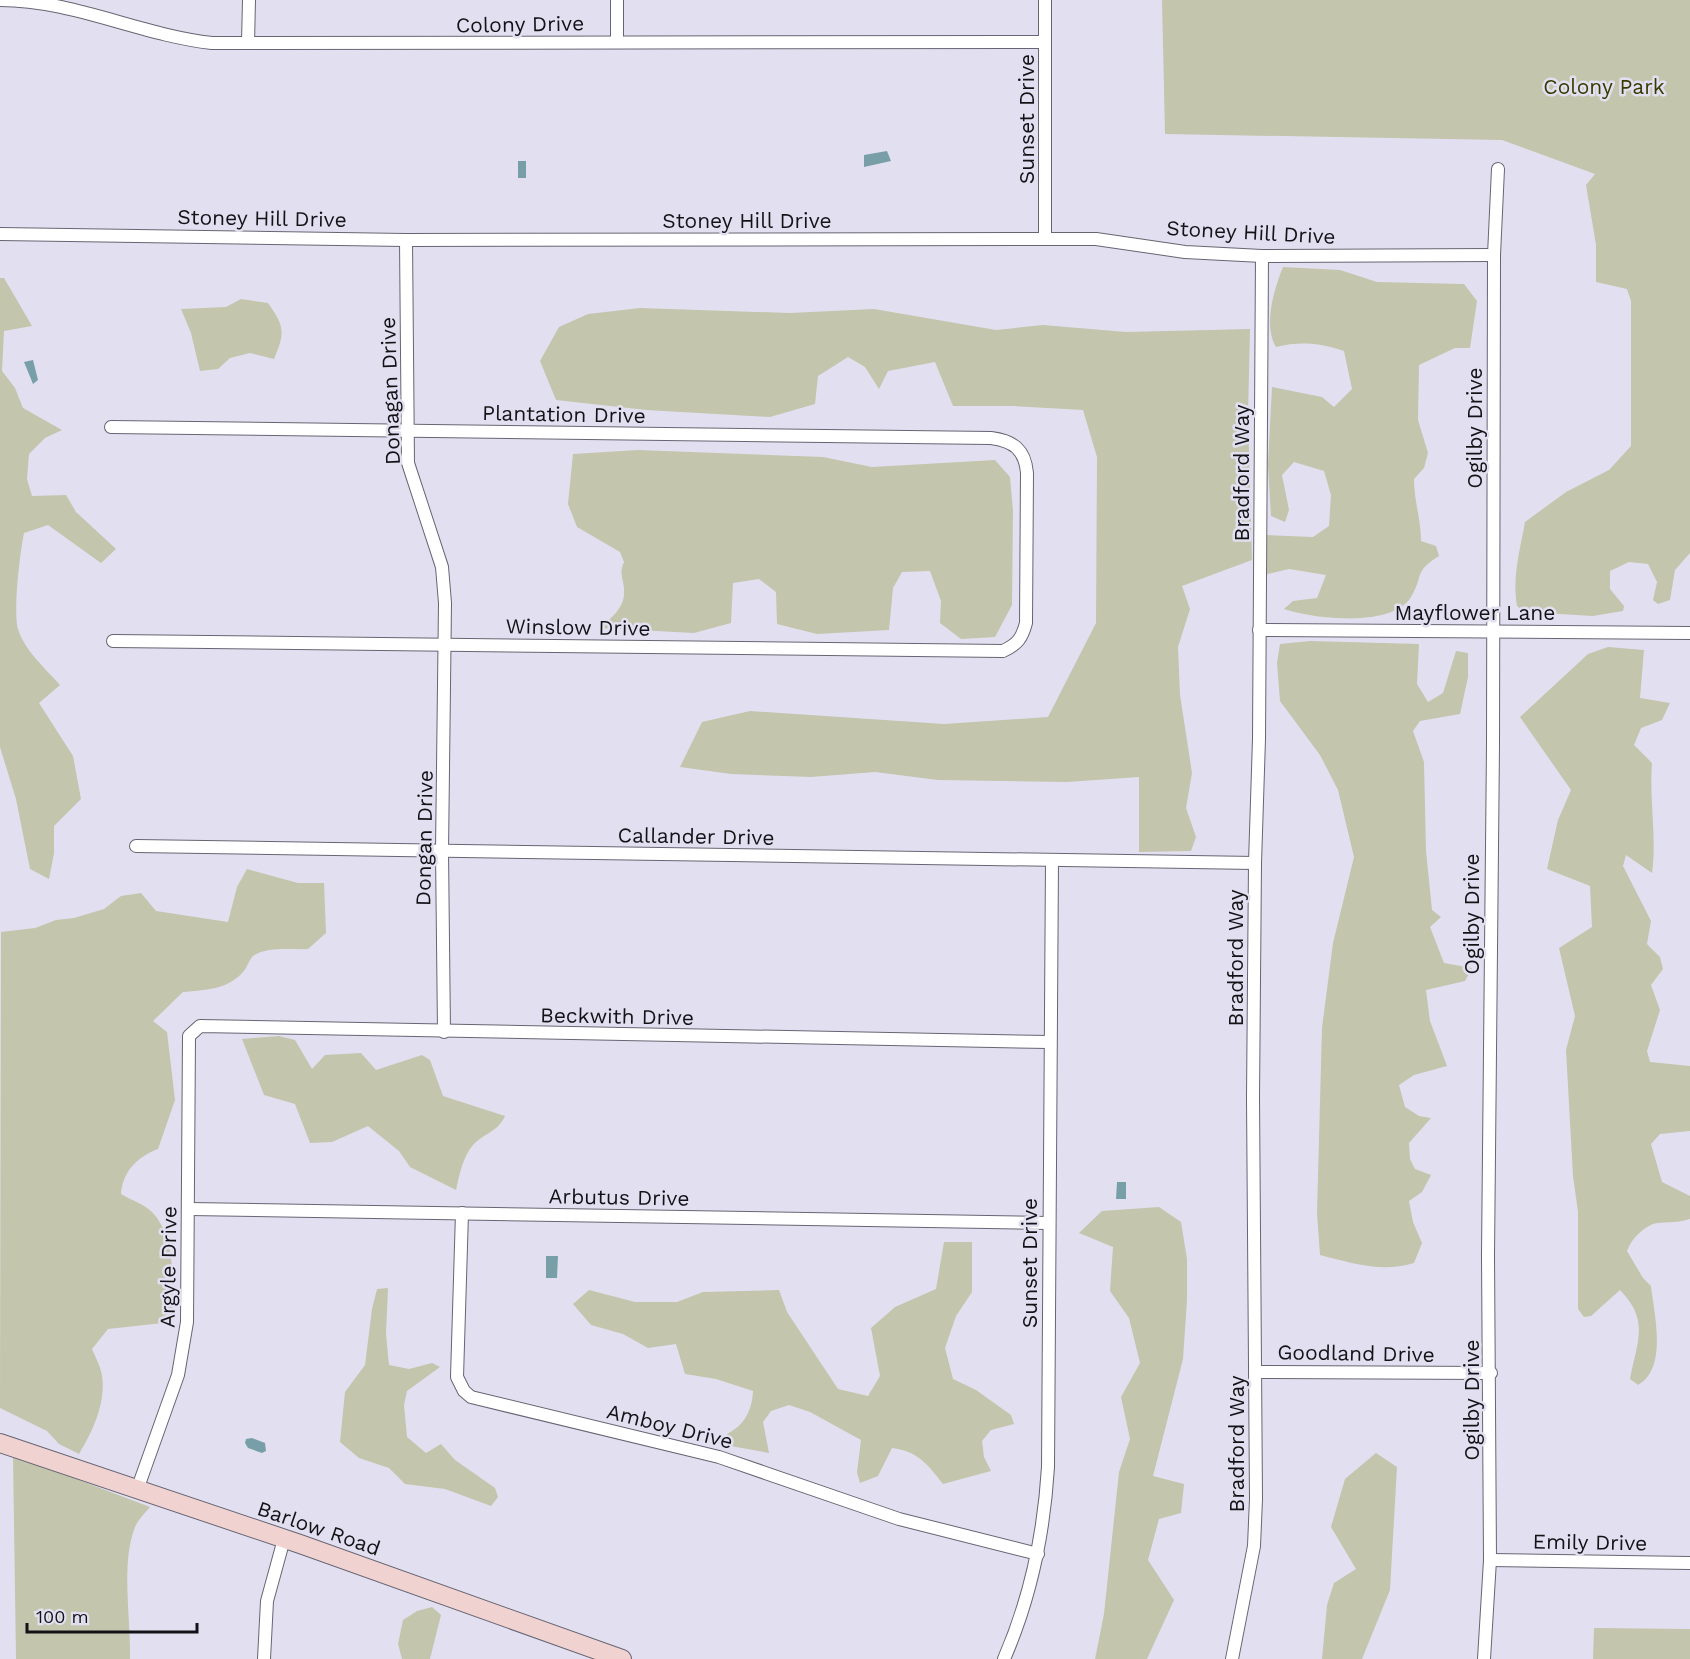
<svg xmlns="http://www.w3.org/2000/svg" width="1690" height="1659" font-family="'Work Sans',sans-serif">
  <style>
    .green { fill: #c3c5ac }
    .water { fill: #789fa8 }
    .lines { fill: none; stroke-linecap: round; stroke-linejoin: round }
    .street-casing { stroke: #676573; stroke-width: 14 }
    .secondary-casing { stroke: #676573; stroke-width: 20 }
    .street { stroke: #fff; stroke-width: 12 }
    .secondary { stroke: #f0d2d1; stroke-width: 18 }
    .labels { text-anchor: middle; dominant-baseline: central; stroke-width: 5; stroke-linejoin: round; paint-order: stroke }
    .street-label { font-size: 21px; fill: #121217; stroke: #e2e0f0 }
    .park-label { font-size: 21px; fill: #383a00; stroke: #e2e0f0 }
  </style>
  <rect width="100%" height="100%" fill="#e2e0f0"/>
  <g class="green">
    <path d="M 1162,0 L 1690,0 L 1690,553 L 1675,570 L 1670,600 L 1658,604 L 1653,600 L 1657,582 L 1648,564 L 1629,562 L 1610,571 L 1610,589 L 1624,606 L 1623,611 L 1593,616 L 1525,612 L 1517,606 C 1512,577 1520,550 1525,522 L 1566,492 L 1609,470 L 1631,446 L 1631,301 L 1627,289 L 1596,282 L 1596,245 L 1586,185 L 1595,174 L 1502,140 L 1165,134 Z"/>
    <path d="M 1283,267 L 1340,270 L 1377,282 L 1464,284 L 1477,301 L 1470,348 L 1455,348 L 1419,365 L 1418,420 L 1428,453 L 1424,468 L 1414,479 C 1414,501 1421,519 1421,541 L 1436,546 L 1439,556 C 1413,572 1424,576 1411,597 C 1392,628 1314,619 1284,609 L 1293,601 L 1317,598 L 1326,575 L 1289,569 L 1264,575 L 1266,535 L 1313,537 L 1329,526 L 1331,495 L 1324,471 L 1294,462 L 1282,475 L 1289,510 L 1285,522 L 1271,516 L 1268,465 L 1272,387 L 1322,397 L 1334,407 L 1352,389 L 1344,351 C 1320,343 1301,341 1276,347 C 1263,326 1274,289 1283,267 Z"/>
    <path d="M 0,278 L 4,278 L 32,326 L 4,331 L 2,371 L 15,388 L 23,408 L 62,430 L 45,438 L 29,454 L 27,479 L 32,496 L 66,495 L 76,512 L 116,549 L 101,563 L 48,525 L 24,533 C 20,552 13,612 18,629 C 24,650 46,669 60,685 L 39,703 L 73,756 L 81,799 L 54,826 L 54,853 L 49,879 L 30,869 L 16,799 L 0,747 Z"/>
    <path d="M 241,299 L 268,303 C 285,327 285,333 274,359 L 250,353 L 230,358 L 218,369 L 200,371 L 191,333 L 181,309 L 226,307 Z"/>
    <path d="M 640,308 L 790,313 L 874,309 L 996,330 L 1043,325 L 1126,332 L 1250,329 L 1248,416 L 1252,560 L 1182,586 L 1190,609 L 1178,647 L 1180,695 L 1192,773 L 1186,808 L 1196,837 L 1191,851 L 1139,852 L 1139,777 L 1067,782 L 938,780 L 875,772 L 811,777 L 731,774 L 680,767 L 702,722 L 750,711 L 944,724 L 1048,717 L 1096,623 L 1097,457 L 1083,410 L 1013,406 L 953,406 L 935,362 L 888,371 L 879,389 L 865,367 L 848,357 L 818,376 L 815,404 L 770,417 L 646,410 L 556,400 L 540,361 L 559,327 L 588,314 Z"/>
    <path d="M 638,450 L 823,457 L 872,467 L 995,460 L 1010,477 L 1013,511 L 1012,605 L 995,637 L 961,639 L 940,623 L 941,601 L 930,571 L 902,572 L 893,588 L 889,630 L 817,634 L 777,624 L 776,592 L 759,579 L 733,583 L 731,623 L 694,633 L 600,628 C 610,619 624,608 624,594 C 625,580 618,575 624,562 L 620,552 L 577,527 L 568,504 L 573,454 Z"/>
    <path d="M 1310,641 L 1419,644 L 1417,684 L 1428,702 L 1443,693 L 1456,651 L 1468,653 L 1468,677 L 1460,714 L 1420,721 L 1413,731 L 1424,762 L 1426,851 L 1432,910 L 1441,917 L 1430,927 L 1444,963 L 1472,968 L 1465,981 L 1426,990 L 1430,1021 L 1447,1066 L 1414,1075 L 1399,1085 L 1405,1107 L 1419,1116 L 1431,1118 L 1409,1143 L 1410,1159 L 1415,1169 L 1431,1175 L 1422,1192 L 1409,1201 L 1413,1222 L 1422,1243 L 1414,1263 C 1381,1273 1352,1263 1320,1255 L 1317,1213 L 1322,1028 L 1333,943 L 1354,857 L 1338,790 L 1320,755 L 1280,701 L 1277,663 L 1280,644 Z"/>
    <path d="M 1608,647 L 1644,650 L 1640,698 L 1670,703 L 1662,720 L 1641,728 L 1634,745 L 1652,763 C 1649,799 1657,837 1652,873 L 1626,855 L 1623,866 L 1651,921 L 1647,944 L 1660,957 L 1663,969 L 1651,985 L 1660,1010 L 1647,1051 L 1650,1062 L 1690,1066 L 1690,1131 L 1660,1134 L 1651,1144 L 1662,1182 L 1690,1196 L 1690,1219 C 1675,1224 1662,1221 1653,1224 C 1642,1228 1630,1241 1627,1251 L 1643,1278 L 1651,1286 C 1654,1314 1668,1368 1638,1385 L 1630,1379 C 1637,1341 1650,1321 1620,1290 L 1591,1316 L 1584,1317 L 1578,1309 L 1578,1212 L 1573,1176 L 1566,1050 L 1575,1016 L 1559,948 L 1592,927 L 1590,886 L 1547,869 L 1558,820 L 1571,790 L 1520,717 L 1588,654 Z"/>
    <path d="M 247,869 L 298,883 L 324,883 L 326,933 L 308,949 C 292,950 267,946 253,956 C 249,960 247,968 243,972 C 227,990 205,990 183,992 L 153,1021 L 167,1032 L 175,1100 L 158,1149 C 137,1157 123,1171 121,1194 C 131,1200 146,1205 153,1213 C 177,1239 173,1290 172,1322 L 108,1329 L 92,1349 C 95,1356 99,1364 101,1371 C 108,1399 93,1431 79,1454 L 59,1444 L 47,1431 L 0,1408 L 1,932 L 35,928 L 56,920 L 74,918 L 104,909 L 121,896 L 141,893 L 156,911 L 228,922 L 237,887 Z"/>
    <path d="M 279,1036 L 295,1040 L 312,1069 L 325,1055 L 361,1053 L 376,1070 L 422,1055 L 430,1060 L 443,1096 L 505,1116 C 498,1132 484,1133 473,1145 C 463,1156 459,1176 456,1190 L 410,1167 L 399,1151 L 368,1126 L 332,1142 L 310,1143 L 295,1104 L 264,1095 L 242,1039 Z"/>
    <path d="M 1159,1207 L 1181,1222 L 1187,1259 L 1187,1300 L 1183,1359 L 1153,1476 L 1184,1484 L 1181,1513 L 1159,1519 L 1148,1560 L 1174,1600 L 1147,1659 L 1095,1659 L 1104,1614 L 1119,1472 L 1130,1439 L 1121,1397 L 1140,1363 L 1129,1318 L 1110,1291 L 1113,1247 L 1079,1233 L 1102,1211 Z"/>
    <path d="M 944,1242 L 972,1242 L 972,1292 L 956,1316 L 945,1348 L 953,1379 L 976,1390 L 1011,1415 L 1014,1424 L 991,1430 L 982,1441 L 984,1457 L 991,1471 L 943,1484 C 928,1465 918,1451 892,1448 L 878,1476 L 860,1483 L 857,1472 L 861,1440 L 810,1412 L 789,1405 L 771,1411 L 763,1422 L 769,1453 L 731,1446 L 727,1434 C 745,1425 752,1410 753,1391 L 716,1379 L 685,1374 L 676,1344 L 648,1348 L 623,1334 L 591,1325 L 573,1304 L 589,1290 L 635,1302 L 677,1302 L 703,1292 L 779,1290 L 787,1312 L 838,1389 L 868,1396 L 880,1376 L 871,1328 L 895,1307 L 936,1289 Z"/>
    <path d="M 388,1288 L 386,1334 L 389,1365 L 409,1369 L 432,1363 L 440,1367 L 407,1391 L 404,1405 L 407,1437 L 426,1453 L 441,1444 L 455,1460 L 495,1488 L 498,1497 L 491,1506 L 445,1489 L 405,1484 L 389,1468 L 359,1458 L 340,1442 L 345,1392 L 365,1365 L 372,1309 L 377,1289 Z"/>
    <path d="M 1376,1453 L 1397,1467 L 1390,1590 L 1362,1659 L 1322,1659 L 1327,1605 L 1334,1583 L 1356,1569 L 1331,1527 L 1345,1479 Z"/>
    <path d="M 13,1455 L 150,1507 C 144,1514 136,1522 134,1530 C 121,1566 131,1619 130,1659 L 16,1659 Z"/>
    <path d="M 432,1607 L 441,1615 L 430,1659 L 402,1659 L 398,1644 L 403,1620 L 417,1611 Z"/>
    <path d="M 1594,1628 L 1690,1629 L 1690,1659 L 1593,1659 Z"/>
  </g>
  <g class="water">
    <path d="M 887,151 L 891,161 L 864,167 L 864,155 Z"/>
    <rect x="518" y="161" width="8" height="17"/>
    <path d="M 33,360 L 38,380 L 33,384 L 24,362 Z"/>
    <path d="M 1117,1182 L 1126,1182 L 1126,1199 L 1116,1199 Z"/>
    <path d="M 546,1256 L 558,1256 L 557,1278 L 546,1278 Z"/>
    <path d="M 252,1438 L 265,1443 L 266,1451 L 262,1453 L 248,1448 L 245,1443 L 246,1439 Z"/>
  </g>
  <g class="lines">
    <g class="street-casing">
      <g id="street">
        <path d="M 0,0 C 73,0 140,35 212,43 L 1045,42"/>
        <path d="M 617,0 L 617,42"/>
        <path d="M 1045,0 L 1045,239"/>
        <path d="M 248,43 L 249,0"/>
        <path d="M 0,234 L 406,240 L 1096,239 L 1185,252 L 1262,256 L 1494,255"/>
        <path d="M 406,240 L 408,463 L 442,567 L 445,603 L 442,851 L 444,1032"/>
        <path d="M 111,427 L 991,438 C 1014,441 1025,450 1027,473 L 1026,623 C 1022,638 1018,644 1003,651 L 113,641"/>
        <path d="M 1259,630 L 1690,633"/>
        <path d="M 136,846 L 1255,863"/>
        <path d="M 189,1209 L 1049,1223"/>
        <path d="M 462,1213 L 457,1377 L 464,1391 L 471,1397 L 719,1457 L 899,1519 L 1038,1554"/>
        <path d="M 1257,1372 L 1491,1373"/>
        <path d="M 137,1490 L 178,1375 L 187,1322 L 189,1036 L 200,1026 L 1049,1042"/>
        <path d="M 1490,1560 L 1690,1563"/>
        <path d="M 264,1659 L 267,1601 L 284,1539"/>
        <path d="M 1004,1659 C 1031,1597 1044,1534 1048,1467 L 1052,861"/>
        <path d="M 1232,1659 L 1254,1546 L 1256,1499 L 1253,1098 L 1255,863 L 1259,739 L 1262,256"/>
        <path d="M 1484,1659 L 1490,1560 L 1488,1255 L 1493,745 L 1494,255 L 1498,169"/>
      </g>
    </g>
    <g class="secondary-casing">
      <path id="secondary" d="M 0,1443 L 300,1544 L 622,1659"/>
    </g>
    <use href="#street" class="street"/>
    <use href="#secondary" class="secondary"/>
  </g>
  <g class="labels">
    <g class="street-label">
      <text transform="translate(520 24) rotate(-1)">Colony Drive</text>
      <text transform="translate(1026 119) rotate(-90)">Sunset Drive</text>
      <text transform="translate(262 218) rotate(1)">Stoney Hill Drive</text>
      <text x="747" y="220">Stoney Hill Drive</text>
      <text transform="translate(1251 232) rotate(3)">Stoney Hill Drive</text>
      <text transform="translate(390 391) rotate(-92)">Donagan Drive</text>
      <text transform="translate(564 414) rotate(1)">Plantation Drive</text>
      <text transform="translate(1474 428) rotate(-90)">Ogilby Drive</text>
      <text transform="translate(1241 473) rotate(-90)">Bradford Way</text>
      <text x="1475" y="612">Mayflower Lane</text>
      <text transform="translate(578 627) rotate(1)">Winslow Drive</text>
      <text transform="translate(696 836) rotate(1)">Callander Drive</text>
      <text transform="translate(424 838) rotate(-89)">Dongan Drive</text>
      <text transform="translate(1471 914) rotate(-90)">Ogilby Drive</text>
      <text transform="translate(1235 958) rotate(-90)">Bradford Way</text>
      <text transform="translate(617 1016) rotate(1)">Beckwith Drive</text>
      <text transform="translate(619 1197) rotate(1)">Arbutus Drive</text>
      <text transform="translate(1029 1263) rotate(-90)">Sunset Drive</text>
      <text transform="translate(168 1267) rotate(-89)">Argyle Drive</text>
      <text transform="translate(1356 1353) rotate(1)">Goodland Drive</text>
      <text transform="translate(1471 1400) rotate(-90)">Ogilby Drive</text>
      <text transform="translate(670 1426) rotate(14)">Amboy Drive</text>
      <text transform="translate(1236 1444) rotate(-90)">Bradford Way</text>
      <text transform="translate(319 1528) rotate(19)">Barlow Road</text>
      <text transform="translate(1590 1542) rotate(1)">Emily Drive</text>
    </g>
    <g class="park-label">
      <text x="1604" y="86">Colony Park</text>
    </g>
  </g>
  <path d="M27 1623v9h170v-9" fill="none" stroke="#121217" stroke-width="3"/>
  <text x="36" y="1623" font-size="18" fill="#121217" stroke="#e2e0f0" stroke-width="4.5" paint-order="stroke">100 m</text>
</svg>
